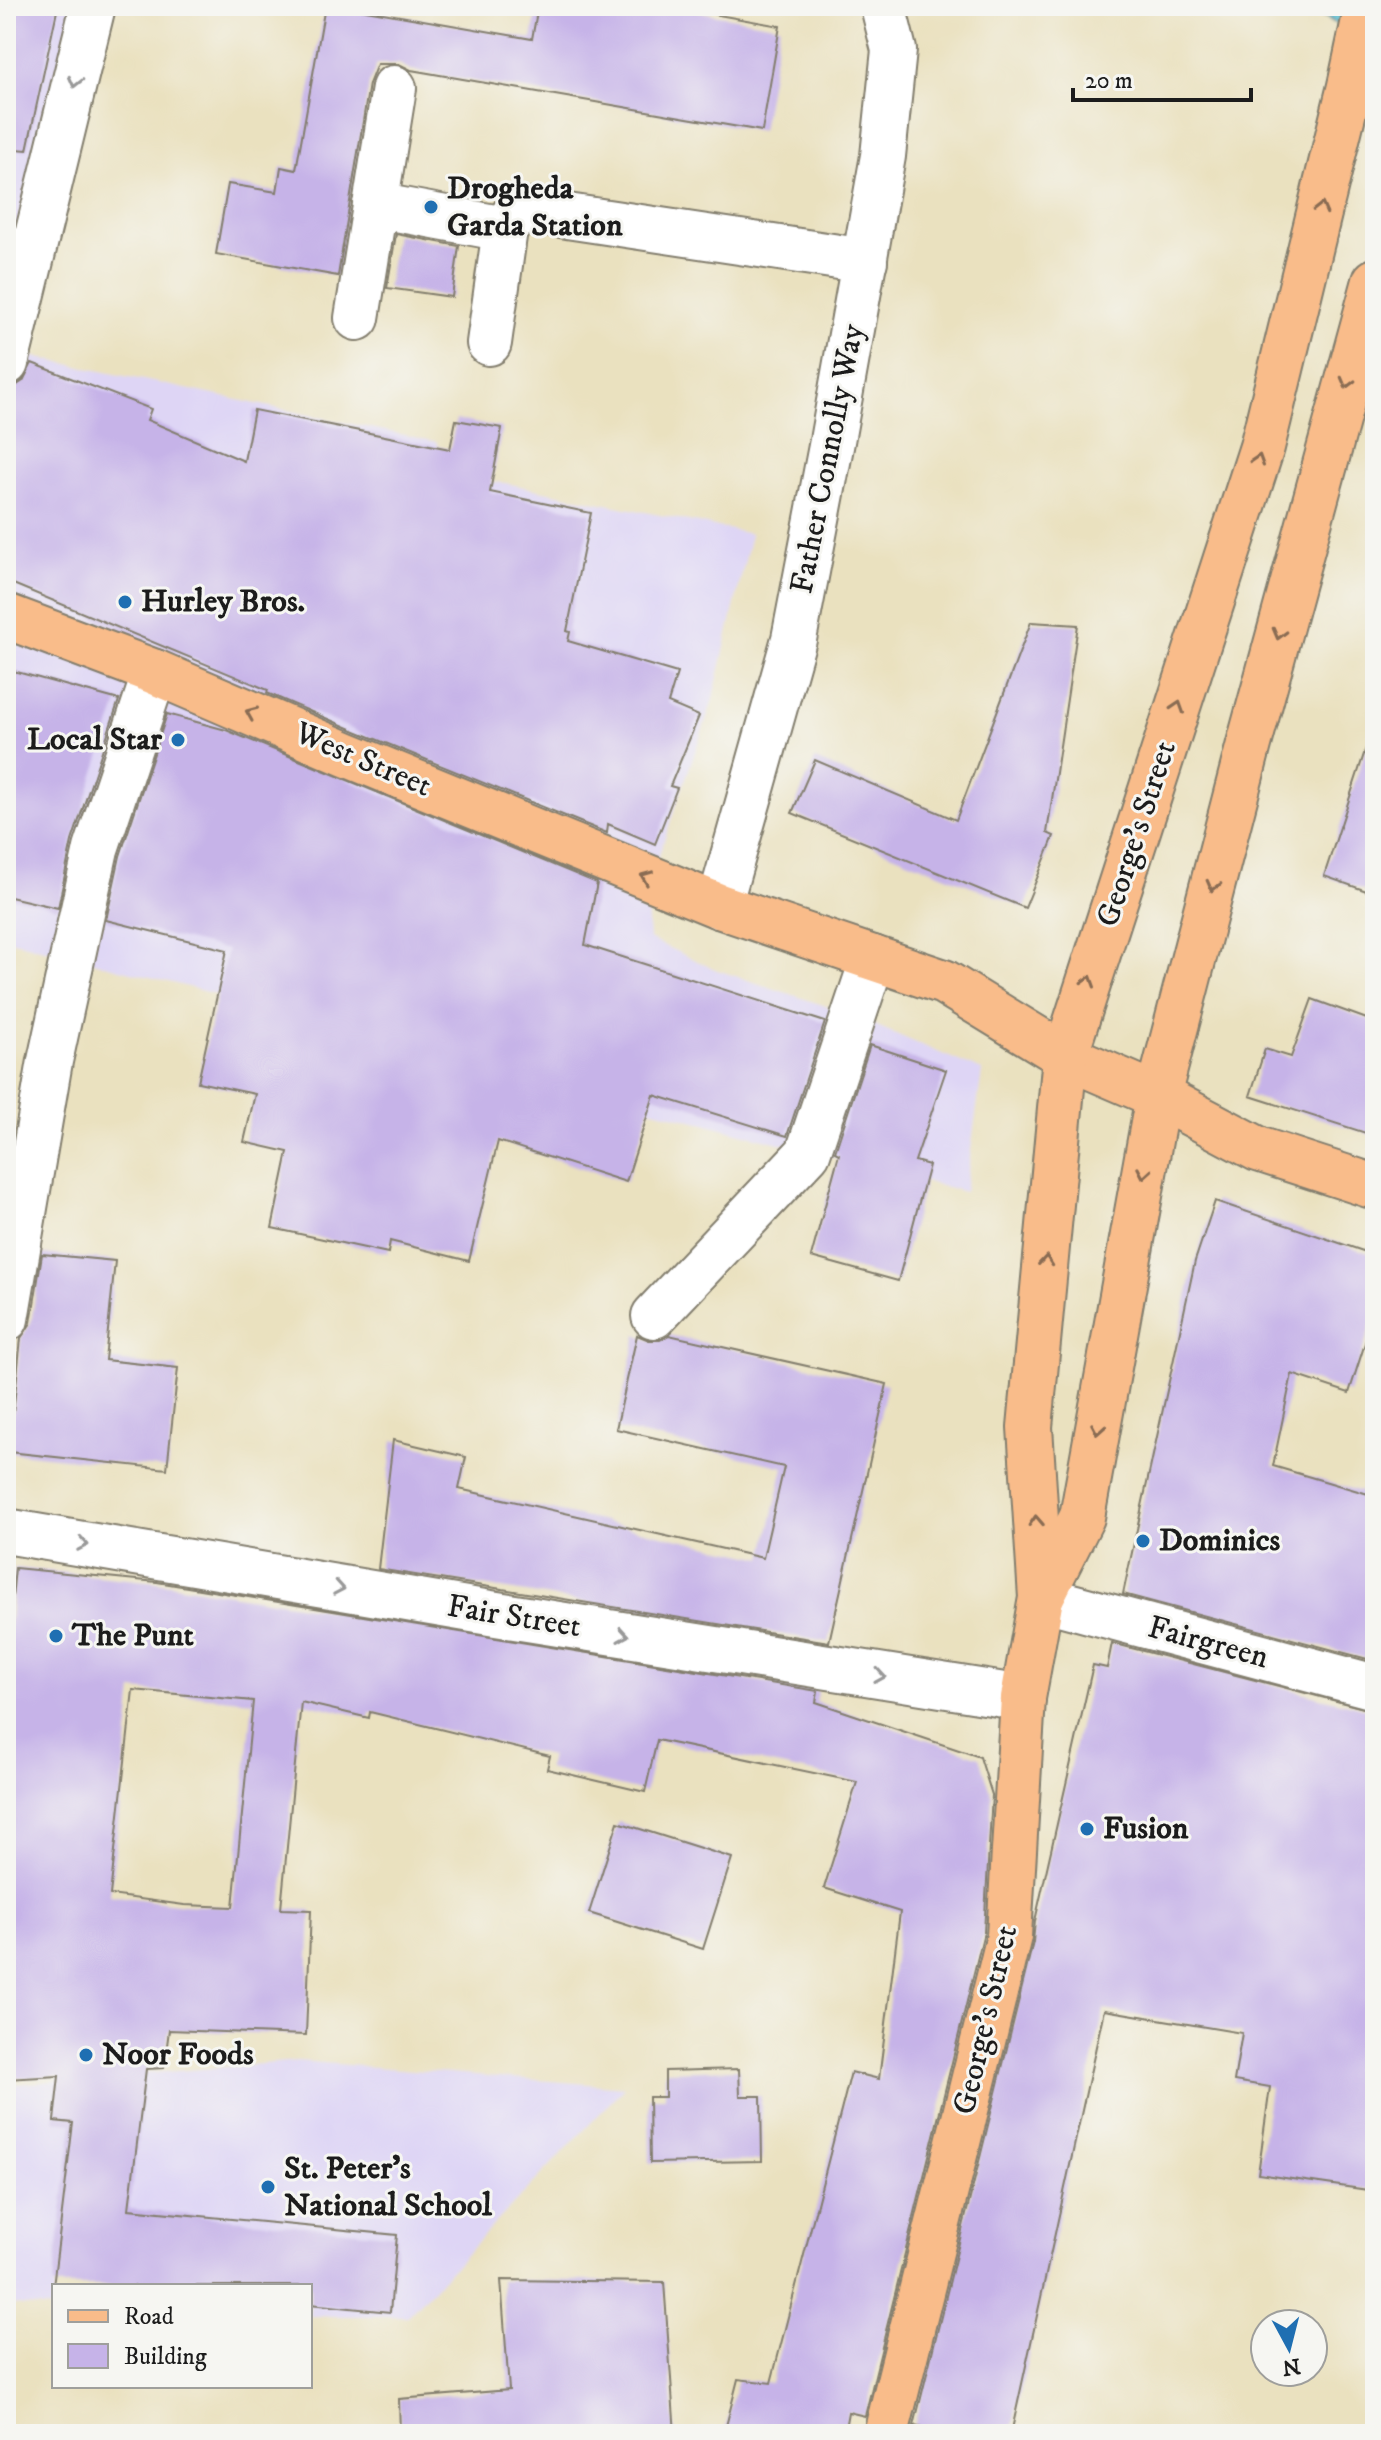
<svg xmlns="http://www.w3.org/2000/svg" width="1381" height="2440" font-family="'IM FELL DW Pica',serif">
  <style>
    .built { fill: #ded5f5 }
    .water { fill: url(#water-waves); stroke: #366a75; stroke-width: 2 }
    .building { fill: #c6b3e8; fill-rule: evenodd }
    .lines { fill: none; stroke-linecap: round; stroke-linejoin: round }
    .minor-casing { stroke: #837e6e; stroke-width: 48 }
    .major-casing { stroke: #837e6e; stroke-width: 48 }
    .minor { stroke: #fff; stroke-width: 44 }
    .major { stroke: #f9bc8a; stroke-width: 44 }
    .oneway { stroke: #999 }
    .oneway2 { stroke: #8a6c53 }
    .poi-dot { fill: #1f6fb2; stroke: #f6f6f2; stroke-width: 3 }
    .labels { text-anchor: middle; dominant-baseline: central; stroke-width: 6; stroke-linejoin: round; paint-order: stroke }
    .poi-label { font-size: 32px; font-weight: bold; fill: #1c1c1c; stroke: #f6f6f2; text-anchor: start }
    .street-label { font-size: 32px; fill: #1c1c1c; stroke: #f6f6f2 }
  </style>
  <defs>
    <pattern id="water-waves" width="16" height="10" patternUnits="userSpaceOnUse" patternTransform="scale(2)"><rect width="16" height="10" fill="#51b9ce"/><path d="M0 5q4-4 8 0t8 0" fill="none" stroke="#469eb0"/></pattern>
  </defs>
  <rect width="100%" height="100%" fill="#f6f6f2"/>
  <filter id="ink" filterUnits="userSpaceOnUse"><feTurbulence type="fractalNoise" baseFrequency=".0125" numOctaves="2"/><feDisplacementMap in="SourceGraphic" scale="16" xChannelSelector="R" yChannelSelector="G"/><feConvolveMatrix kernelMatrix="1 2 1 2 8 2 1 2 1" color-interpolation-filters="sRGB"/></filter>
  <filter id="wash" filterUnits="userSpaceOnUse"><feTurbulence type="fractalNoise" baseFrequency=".006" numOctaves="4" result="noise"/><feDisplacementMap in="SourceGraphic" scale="32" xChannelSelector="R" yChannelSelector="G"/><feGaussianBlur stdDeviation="1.8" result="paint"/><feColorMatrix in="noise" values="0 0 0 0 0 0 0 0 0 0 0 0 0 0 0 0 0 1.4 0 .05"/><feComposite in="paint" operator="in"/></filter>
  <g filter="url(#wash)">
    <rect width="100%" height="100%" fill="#eae1bf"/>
    <g class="built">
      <path d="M 6,6 L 74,6 L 6,274 Z"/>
      <path d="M 6,351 L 437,442 L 442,478 L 505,483 L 751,534 L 712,703 L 646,892 L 649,939 L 717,970 L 844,1012 L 982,1071 L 965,1192 L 6,939 Z"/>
      <path d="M 298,2061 L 625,2087 L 407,2316 L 310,2316 L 310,2286 L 54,2286 L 54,2309 L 6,2304 L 6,2085 Z"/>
    </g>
    <path class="water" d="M 1307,6 L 1375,6 L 1375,47 Z"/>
    <g id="blocks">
      <g class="building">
        <path d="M 6,6 L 58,6 L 27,150 L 6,148 Z"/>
        <path d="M 325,6 L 343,6 L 532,39 L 538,6 L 668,6 L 780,26 L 762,131 L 411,70 L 399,64 L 377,64 L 369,84 L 338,276 L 216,254 L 228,184 L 277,192 L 281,167 L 296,170 Z"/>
        <path d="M 396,234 L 459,246 L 452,297 L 387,288 Z"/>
        <path d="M 32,363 L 151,409 L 147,420 L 244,461 L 254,410 L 450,449 L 456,420 L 502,428 L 490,492 L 591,513 L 567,631 L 570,632 L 568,641 L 677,673 L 668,703 L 699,716 L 670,786 L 677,788 L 655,844 L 608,824 L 607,833 L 356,731 L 267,693 L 268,690 L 6,581 L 6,387 L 14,387 L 23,381 Z"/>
        <path d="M 1031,622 L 1078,625 L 1047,833 L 1054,836 L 1025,908 L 792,813 L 815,760 L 956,820 Z"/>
        <path d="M 6,669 L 119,700 L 72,841 L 58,908 L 6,896 Z"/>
        <path d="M 167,714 L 226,730 L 597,883 L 585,945 L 825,1022 L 787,1136 L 654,1095 L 626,1182 L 498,1141 L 469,1261 L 390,1241 L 388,1253 L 272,1228 L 288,1152 L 244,1142 L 255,1094 L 198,1082 L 227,950 L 106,920 L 120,856 Z"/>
        <path d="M 1366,748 L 1375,750 L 1375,894 L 1324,876 Z"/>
        <path d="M 1312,999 L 1375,1022 L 1375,1136 L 1250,1096 L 1265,1049 L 1291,1057 Z"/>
        <path d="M 870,1045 L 946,1070 L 915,1161 L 929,1165 L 898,1281 L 811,1257 L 839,1154 L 835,1152 Z"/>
        <path d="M 1215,1201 L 1375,1255 L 1375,1312 L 1349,1393 L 1292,1374 L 1273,1466 L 1375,1496 L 1375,1661 L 1123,1594 L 1195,1261 Z"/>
        <path d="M 42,1254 L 115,1261 L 105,1360 L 178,1368 L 167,1469 L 9,1452 L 21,1338 L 31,1323 Z"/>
        <path d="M 637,1335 L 649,1340 L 660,1340 L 669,1335 L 887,1384 L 829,1642 L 378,1569 L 393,1440 L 466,1457 L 459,1489 L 763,1558 L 784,1467 L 616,1429 Z"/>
        <path d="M 15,1568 L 157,1582 L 818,1691 L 816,1702 L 980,1757 L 992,1795 L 984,1932 L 865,2416 L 848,2412 L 844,2434 L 724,2434 L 738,2379 L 771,2383 L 851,2072 L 879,2079 L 900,1912 L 824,1888 L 857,1782 L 657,1740 L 645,1792 L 547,1769 L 550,1756 L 370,1712 L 369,1718 L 301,1702 L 281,1909 L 311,1910 L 306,2035 L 169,2030 L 164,2068 L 146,2069 L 129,2209 L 397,2235 L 390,2312 L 310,2304 L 310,2286 L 53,2286 L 73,2123 L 54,2121 L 59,2076 L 6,2079 L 6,1660 ZM 133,1690 L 253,1701 L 233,1907 L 184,1905 L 110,1895 Z"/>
        <path d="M 1112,1643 L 1375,1711 L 1375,2191 L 1258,2174 L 1270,2087 L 1234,2081 L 1242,2033 L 1104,2010 L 1011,2434 L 950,2434 L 914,2426 L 1033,1942 L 1035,1921 L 1093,1665 L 1107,1668 Z"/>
        <path d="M 618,1822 L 732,1858 L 703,1949 L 589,1913 Z"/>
        <path d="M 739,2069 L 740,2096 L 761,2096 L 762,2161 L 650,2163 L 649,2097 L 665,2097 L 665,2071 Z"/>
        <path d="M 501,2280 L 664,2282 L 675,2434 L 400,2434 L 399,2399 L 509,2390 Z"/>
      </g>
    </g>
  </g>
  <g filter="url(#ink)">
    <use href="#blocks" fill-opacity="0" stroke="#837e6e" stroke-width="2"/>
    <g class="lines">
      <g class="minor-casing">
        <g id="minor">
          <path d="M 375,205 L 505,229"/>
          <path d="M 357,318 L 394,88"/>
          <path d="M 489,343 L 505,229 L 512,217 L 534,211 L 865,261"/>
          <path d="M 6,363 L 93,6"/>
          <path d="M 719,906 L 794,639 L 832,441 L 883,156 L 894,50 L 883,6"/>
          <path d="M 654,1316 L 808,1153 L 873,958"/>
          <path d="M 6,1319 L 50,1061 L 96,849 L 155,672"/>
          <path d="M 6,1531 L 490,1613 L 1023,1698"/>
          <path d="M 1041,1598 L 1375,1687"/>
        </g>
      </g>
      <g class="major-casing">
        <g id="major">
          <path d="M 6,616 L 155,672 L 346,754 L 719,906 L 944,982 L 1065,1056 L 1158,1096 L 1258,1149 L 1375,1187"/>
          <path d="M 1042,1596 L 1082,1517 L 1158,1096 L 1249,744 L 1375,281"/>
          <path d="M 886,2434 L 1009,1936 L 1023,1698 L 1041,1598 L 1030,1427 L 1065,1056 L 1262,447 L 1350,86 L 1367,6"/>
        </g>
      </g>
      <use href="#minor" class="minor"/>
      <use href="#major" class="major"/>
    </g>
    <defs><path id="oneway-chevron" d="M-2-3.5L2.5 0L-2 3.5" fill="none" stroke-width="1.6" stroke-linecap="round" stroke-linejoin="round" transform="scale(2)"/></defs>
    <g class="oneway">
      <use href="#oneway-chevron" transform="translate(75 82) rotate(104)"/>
      <use href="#oneway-chevron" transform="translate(83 1544) rotate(10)"/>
      <use href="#oneway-chevron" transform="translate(339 1588) rotate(10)"/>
      <use href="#oneway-chevron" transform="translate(623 1635) rotate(9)"/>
      <use href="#oneway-chevron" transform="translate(880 1676) rotate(9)"/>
    </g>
    <g class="oneway2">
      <use href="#oneway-chevron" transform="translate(1321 208) rotate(-76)"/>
      <use href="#oneway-chevron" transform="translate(1347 383) rotate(105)"/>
      <use href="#oneway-chevron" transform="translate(1258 460) rotate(-72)"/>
      <use href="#oneway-chevron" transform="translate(1279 634) rotate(105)"/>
      <use href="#oneway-chevron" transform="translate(1178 707) rotate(-72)"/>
      <use href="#oneway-chevron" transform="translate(251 713) rotate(-157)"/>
      <use href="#oneway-chevron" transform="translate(646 877) rotate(-158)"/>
      <use href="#oneway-chevron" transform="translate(1213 886) rotate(104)"/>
      <use href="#oneway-chevron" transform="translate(1089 981) rotate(-72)"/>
      <use href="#oneway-chevron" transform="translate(1144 1173) rotate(100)"/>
      <use href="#oneway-chevron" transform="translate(1046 1261) rotate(-85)"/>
      <use href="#oneway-chevron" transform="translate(1098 1429) rotate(100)"/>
      <use href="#oneway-chevron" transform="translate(1036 1521) rotate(-93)"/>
    </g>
  </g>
  <g class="poi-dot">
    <circle cx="431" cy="207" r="8"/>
    <circle cx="125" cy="602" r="8"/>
    <circle cx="178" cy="740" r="8"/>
    <circle cx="1143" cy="1541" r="8"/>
    <circle cx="56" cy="1636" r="8"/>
    <circle cx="1087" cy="1829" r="8"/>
    <circle cx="86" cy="2055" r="8"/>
    <circle cx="268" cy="2187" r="8"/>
  </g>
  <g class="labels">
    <g class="poi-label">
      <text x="447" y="189">Drogheda<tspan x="447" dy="37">Garda Station</tspan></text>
      <text x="141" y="602">Hurley Bros.</text>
      <text x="162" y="740" text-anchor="end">Local Star</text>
      <text x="1159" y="1541">Dominics</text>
      <text x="72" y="1636">The Punt</text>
      <text x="1103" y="1829">Fusion</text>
      <text x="102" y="2055">Noor Foods</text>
      <text x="284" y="2169">St. Peter's<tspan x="284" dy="37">National School</tspan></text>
    </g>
    <g class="street-label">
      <text transform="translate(828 459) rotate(-79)">Father Connolly Way</text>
      <text transform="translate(363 760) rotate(23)">West Street</text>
      <text transform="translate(1137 834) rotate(-72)">George's Street</text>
      <text transform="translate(514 1617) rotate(9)">Fair Street</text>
      <text transform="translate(1208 1643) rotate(15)">Fairgreen</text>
      <text transform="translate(986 2020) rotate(-77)">George's Street</text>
    </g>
  </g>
  <rect width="1381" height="2440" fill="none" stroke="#f6f6f2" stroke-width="32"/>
  <rect x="52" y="2284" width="260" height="104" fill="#f6f6f2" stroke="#9f9f9c" stroke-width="2"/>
  <rect x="68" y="2310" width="40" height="12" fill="#f9bc8a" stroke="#9f9f9c" stroke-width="2"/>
  <text x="124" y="2324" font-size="24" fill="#1c1c1c">Road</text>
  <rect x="68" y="2344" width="40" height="24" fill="#c6b3e8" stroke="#9f9f9c" stroke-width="2"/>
  <text x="124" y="2364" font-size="24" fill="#1c1c1c">Building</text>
  <g transform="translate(1289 2348) rotate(173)"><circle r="38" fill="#f6f6f2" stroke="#9f9f9c" stroke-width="2"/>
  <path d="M0-6L14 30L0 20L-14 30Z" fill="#1f6fb2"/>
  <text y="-12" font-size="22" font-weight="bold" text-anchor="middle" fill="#1c1c1c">N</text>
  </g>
  <path d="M1073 88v12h178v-12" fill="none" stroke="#1c1c1c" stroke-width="4"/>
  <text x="1085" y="88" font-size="24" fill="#1c1c1c" stroke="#f6f6f2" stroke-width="6" paint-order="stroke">20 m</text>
</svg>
